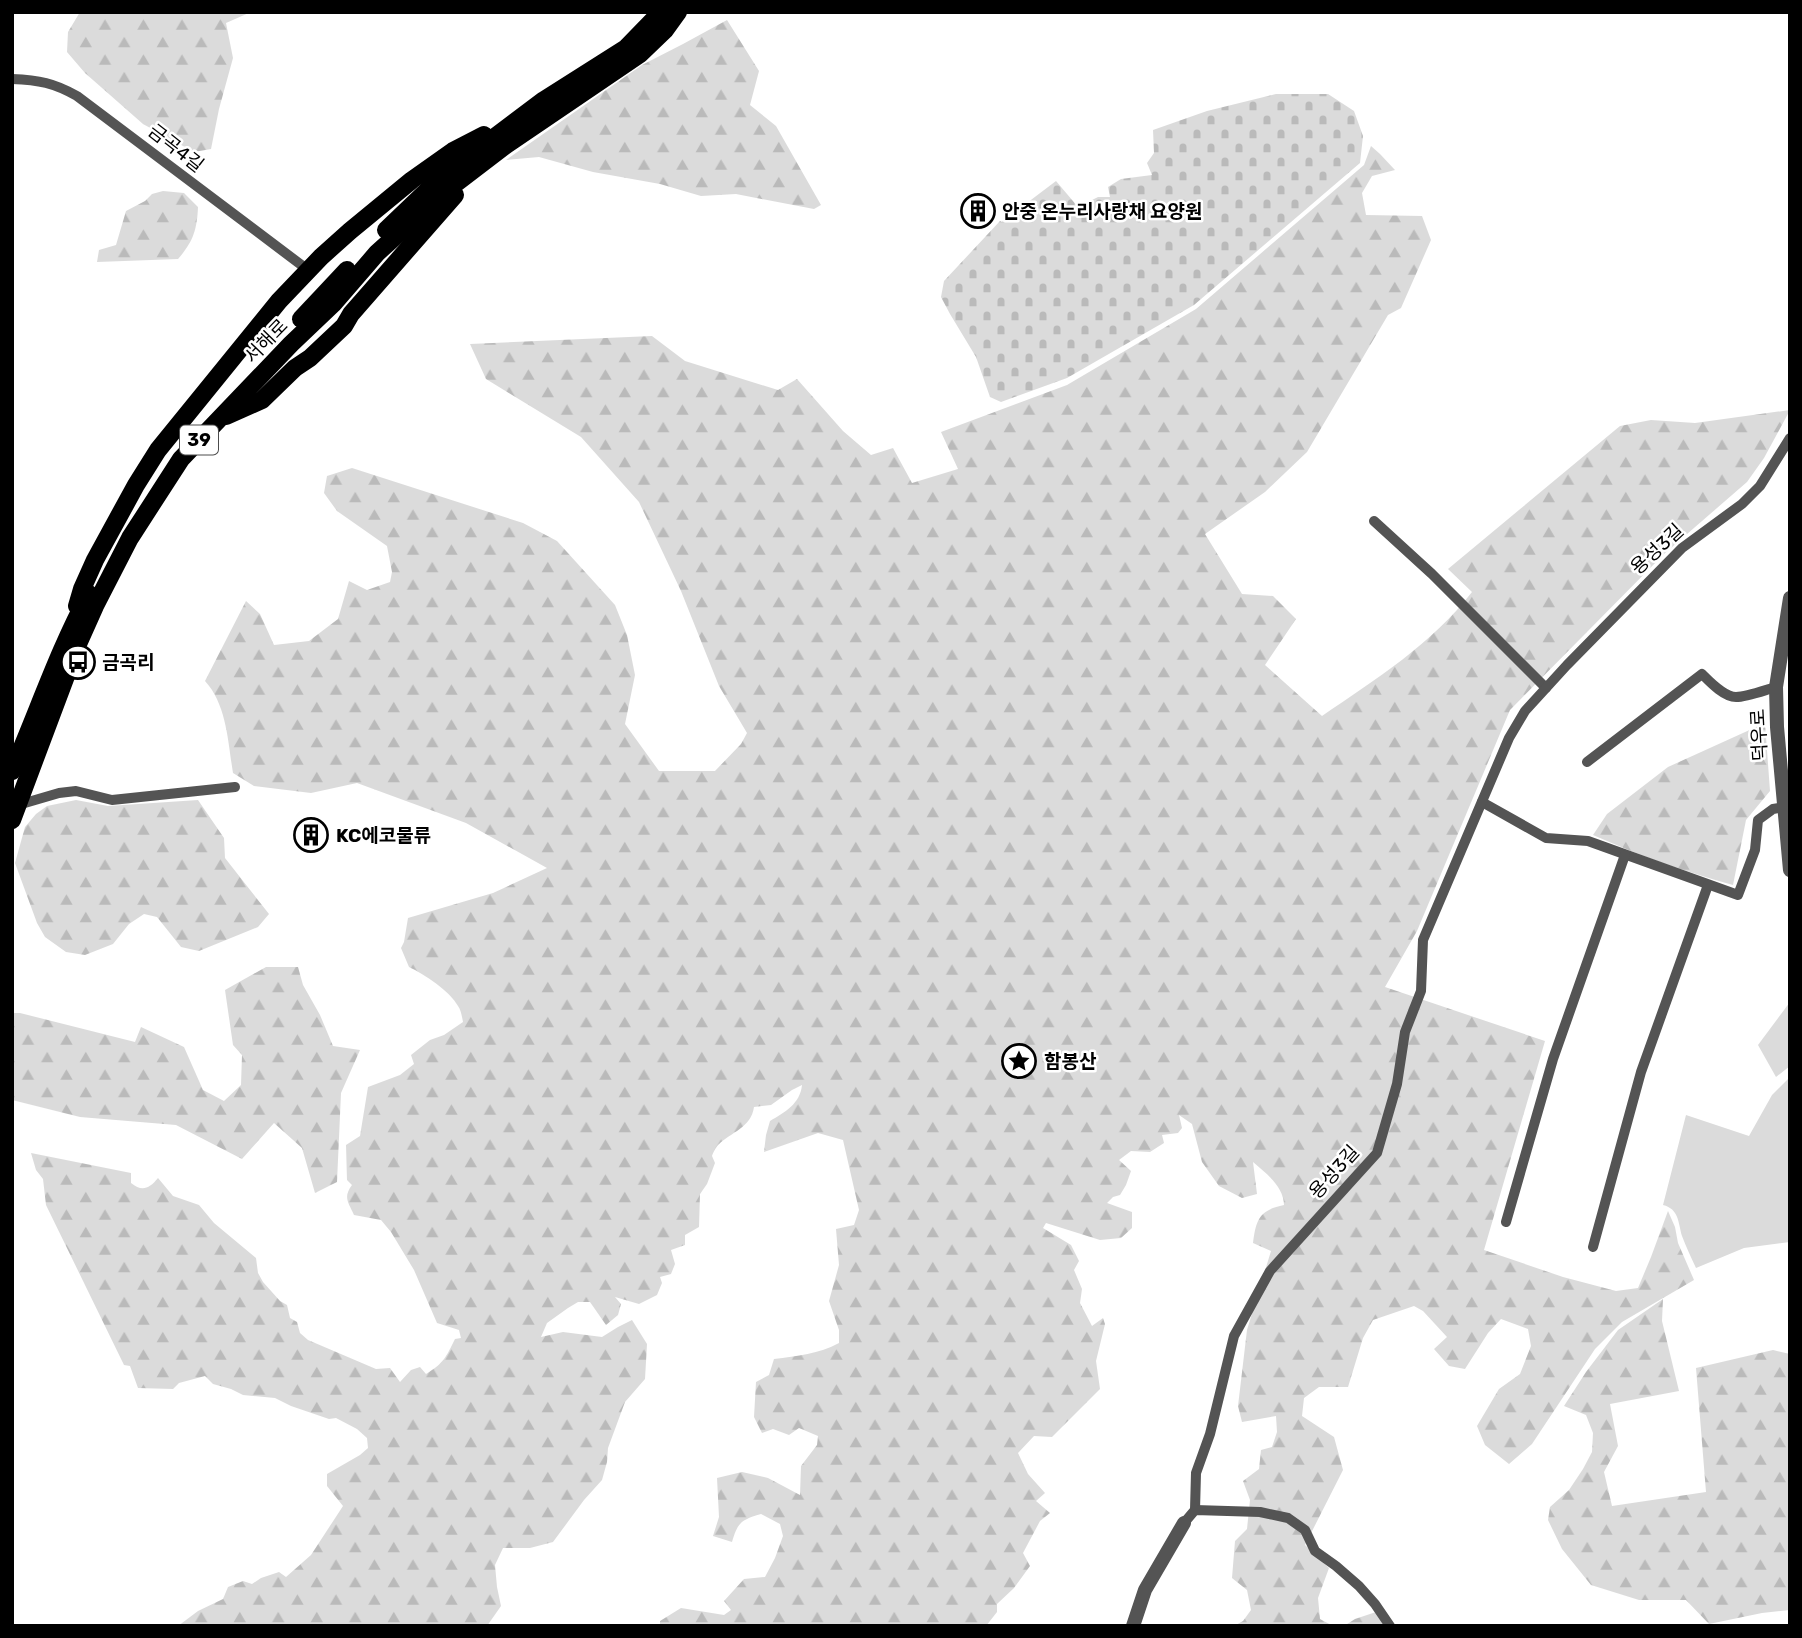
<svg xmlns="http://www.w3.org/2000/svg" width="1802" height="1638" font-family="Rubik,'Noto Sans KR',sans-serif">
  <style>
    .grass { fill: #dbdbdb }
    .forest { fill: url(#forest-firs) }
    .cemetery { fill: url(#cemetery-stones) }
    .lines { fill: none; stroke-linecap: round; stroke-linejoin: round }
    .minor { stroke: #545454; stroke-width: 10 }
    .tertiary { stroke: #545454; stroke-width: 14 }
    .primary { stroke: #000; stroke-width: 18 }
    .labels { text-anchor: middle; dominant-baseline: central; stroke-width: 5; stroke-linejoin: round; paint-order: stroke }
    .shield { fill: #fff; stroke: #4c4c4c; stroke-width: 2 }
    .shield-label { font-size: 18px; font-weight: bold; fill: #000 }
    .street-label { font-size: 19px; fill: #000; stroke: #fff }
    .poi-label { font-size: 19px; font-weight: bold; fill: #000; stroke: #fff; text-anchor: start }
  </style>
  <defs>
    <pattern id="forest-firs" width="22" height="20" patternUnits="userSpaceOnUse" patternTransform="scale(1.75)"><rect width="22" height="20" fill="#dbdbdb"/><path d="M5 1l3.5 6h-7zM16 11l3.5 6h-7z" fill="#bababa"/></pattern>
    <pattern id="cemetery-stones" width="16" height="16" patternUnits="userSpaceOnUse" patternTransform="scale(1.75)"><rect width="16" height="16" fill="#dbdbdb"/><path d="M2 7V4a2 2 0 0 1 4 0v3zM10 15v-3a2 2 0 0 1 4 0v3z" fill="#bababa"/></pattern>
  </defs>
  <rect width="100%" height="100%" fill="#fff"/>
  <g class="grass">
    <path d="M 1790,1002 L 1790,1066 L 1776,1077 L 1758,1045 Z"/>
    <path d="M 1790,1077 L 1790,1242 L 1744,1248 L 1696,1268 C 1691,1257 1686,1247 1682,1236 C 1678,1222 1679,1209 1663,1205 L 1686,1115 L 1749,1136 L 1772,1095 Z"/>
  </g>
  <g class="forest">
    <path d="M 80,12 L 251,12 L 226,23 L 233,58 L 219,109 L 211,149 L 194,152 L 143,124 L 85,73 L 67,52 L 68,32 Z"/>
    <path d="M 727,20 L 759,71 L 750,105 L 776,126 L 821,205 L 814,209 L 736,194 L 701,196 L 660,184 L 593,172 L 539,157 L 506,160 L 642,65 L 683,44 Z"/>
    <path d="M 1371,146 L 1380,154 L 1395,170 L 1372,176 L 1362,193 L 1366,215 L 1422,216 L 1431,240 L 1401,308 L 1388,315 L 1307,452 L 1265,492 L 1205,534 L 1242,594 L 1273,596 L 1296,619 L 1265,665 L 1322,716 C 1376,679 1432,644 1472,592 L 1448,569 L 1620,426 L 1651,420 L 1695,423 L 1790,410 L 1764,458 L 1747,482 L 1664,554 L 1510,710 L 1417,931 L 1385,987 L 1545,1041 L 1484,1250 L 1563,1277 L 1616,1291 L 1638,1288 L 1651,1257 L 1668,1211 L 1675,1227 L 1678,1243 L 1694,1280 L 1622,1322 L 1595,1349 L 1532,1444 L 1509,1464 L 1485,1445 L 1477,1426 L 1499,1389 L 1520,1374 L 1531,1346 L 1528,1329 L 1501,1319 L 1488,1333 L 1465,1369 L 1449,1366 L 1434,1349 L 1447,1337 L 1423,1311 L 1414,1306 L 1373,1320 L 1363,1338 L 1348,1387 L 1319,1387 L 1304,1398 L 1302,1416 L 1334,1437 L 1343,1470 L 1305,1545 L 1329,1568 L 1318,1598 L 1320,1619 L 1333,1626 L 1234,1626 L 1243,1621 L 1251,1610 L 1247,1590 L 1232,1578 L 1235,1541 L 1247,1529 L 1250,1500 L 1243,1481 L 1259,1469 L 1261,1450 L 1272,1447 L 1277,1432 L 1276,1416 L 1242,1422 L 1238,1406 L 1247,1330 L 1271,1251 L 1253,1243 C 1256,1220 1259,1210 1284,1205 C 1284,1187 1266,1173 1253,1162 L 1257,1194 L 1242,1198 L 1219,1186 L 1202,1162 L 1192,1124 L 1179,1115 L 1182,1128 L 1178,1133 L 1162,1135 L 1164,1143 L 1150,1152 L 1131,1151 L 1119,1160 L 1131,1171 L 1126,1185 L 1120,1195 L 1113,1197 L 1107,1203 L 1132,1212 L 1132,1228 L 1121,1238 L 1100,1240 L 1046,1223 L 1043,1228 L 1071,1245 L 1079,1261 L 1074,1270 L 1082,1289 L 1080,1303 L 1092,1326 L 1103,1318 L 1105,1324 L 1096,1361 L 1100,1389 L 1052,1437 L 1034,1436 L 1018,1453 L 1028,1474 L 1045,1493 L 1036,1501 L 1050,1513 L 1040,1521 L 1023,1553 L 1030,1566 L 1014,1588 L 997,1604 L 997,1612 L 986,1626 L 660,1626 L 660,1621 L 681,1608 L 724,1615 L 731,1610 L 724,1601 L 744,1579 L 765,1577 L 775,1558 L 783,1536 L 780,1524 L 761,1514 C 741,1520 738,1522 732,1542 L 713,1536 L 719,1517 L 717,1478 L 742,1472 L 768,1478 L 800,1495 L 801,1466 L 817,1445 L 818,1436 L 799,1428 L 789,1435 L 773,1429 L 762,1433 L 754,1417 L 756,1382 L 769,1375 L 774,1359 C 797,1356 819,1354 839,1343 L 839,1330 L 829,1301 L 839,1265 L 836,1229 L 854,1225 L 859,1210 L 843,1140 L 818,1133 L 764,1152 L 766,1135 L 770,1121 C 785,1112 800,1104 802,1085 L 792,1090 L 771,1105 L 754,1107 C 751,1128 731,1132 718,1145 C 716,1147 713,1153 712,1156 L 715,1163 L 707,1184 L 700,1194 L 699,1227 L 685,1235 L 685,1245 L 671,1250 L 675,1264 L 671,1274 L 660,1277 L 662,1283 L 657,1295 L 639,1304 L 615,1297 L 621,1304 L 618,1315 L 606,1325 L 590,1302 L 578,1302 L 568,1308 L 547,1323 L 541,1337 L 563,1332 L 602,1337 L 618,1327 L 632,1320 L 647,1344 L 645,1379 L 625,1402 L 608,1448 L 607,1462 L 602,1480 L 584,1500 L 553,1542 L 530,1548 L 503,1548 L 495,1565 L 497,1587 L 501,1606 L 487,1626 L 178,1626 L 198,1611 L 223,1599 L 228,1587 L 243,1581 L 252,1584 L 261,1578 L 279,1572 L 286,1577 L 311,1555 L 343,1506 L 327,1486 L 327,1474 L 360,1455 L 368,1448 L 367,1438 L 357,1429 L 336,1418 L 329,1419 L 291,1406 L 275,1398 L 243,1395 L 231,1389 L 213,1384 L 205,1376 L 179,1383 L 173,1389 L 138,1388 L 130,1366 L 124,1365 L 46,1205 L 43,1179 L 36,1170 L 31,1153 L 131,1173 L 131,1183 C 142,1192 149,1189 158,1178 L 173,1196 L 199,1205 L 214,1223 L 256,1258 L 258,1273 L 263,1282 L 280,1301 L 287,1305 L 290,1318 L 297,1322 L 300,1333 L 308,1340 L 376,1369 L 390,1368 L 400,1382 L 411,1370 L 420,1367 L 426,1374 C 444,1363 446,1357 455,1339 L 461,1338 L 459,1330 L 437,1323 L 414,1270 L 391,1232 L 381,1220 L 354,1215 C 348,1202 343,1197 352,1185 L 347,1180 L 346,1145 L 360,1136 L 368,1087 L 400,1075 L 414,1064 L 411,1055 L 430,1040 L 444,1035 L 463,1022 C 462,1017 461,1010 458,1006 C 450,991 424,974 409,967 L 401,948 L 404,942 L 408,918 L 493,893 L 547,868 L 466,823 L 357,783 L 311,793 L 254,786 L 233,773 C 228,743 227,705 205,681 L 246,601 L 260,614 L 274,645 L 309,641 L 338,619 L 349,581 L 367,590 L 390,582 L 392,572 L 387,546 L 337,511 L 324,493 L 327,476 L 352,468 L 523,523 L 557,541 L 615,605 L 627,635 L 635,675 L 625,724 L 659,771 L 715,771 L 741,744 L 747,733 L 719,686 L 681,591 L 639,502 L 581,437 L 486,379 L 470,344 L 652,336 L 685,361 L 778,390 L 797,379 L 843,431 L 871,455 L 893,448 L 912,483 L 958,469 L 941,432 L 1067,385 L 1196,309 L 1364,165 Z"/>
    <path d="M 163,191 L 184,193 L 198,207 C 197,230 193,242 178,259 L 97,262 L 99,250 L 116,245 L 126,211 L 145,201 L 152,194 Z"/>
    <path d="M 1765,723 L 1770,791 L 1746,820 L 1733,885 C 1686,872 1638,855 1593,835 L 1607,814 L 1668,767 Z"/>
    <path d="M 76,800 L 108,806 L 198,800 L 224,838 L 225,858 L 269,914 L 258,927 L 199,951 L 181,947 L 157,917 L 144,914 L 129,924 L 113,944 L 85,955 L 66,952 L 45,937 L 37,923 L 15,863 L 25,827 L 36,814 L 47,806 Z"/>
    <path d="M 266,967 L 298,967 L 303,985 L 320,1015 L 333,1046 L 360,1050 L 341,1093 L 337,1182 L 315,1193 L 302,1148 L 274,1123 L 242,1159 L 176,1125 L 80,1117 L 12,1100 L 12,1013 L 20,1013 L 135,1042 L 141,1027 L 184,1047 L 203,1090 L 224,1101 L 241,1085 L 242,1055 L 233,1045 L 225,990 Z"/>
    <path d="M 1663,1299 L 1662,1321 L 1679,1391 L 1610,1404 L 1618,1446 L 1604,1472 L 1612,1506 L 1706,1492 L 1696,1368 L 1773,1350 L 1790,1354 L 1790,1610 L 1762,1613 L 1709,1624 L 1686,1600 L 1639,1600 L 1591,1585 L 1562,1549 L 1548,1520 L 1550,1507 L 1569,1490 L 1583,1469 L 1592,1452 L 1593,1433 L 1586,1415 L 1564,1406 L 1586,1372 L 1618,1330 Z"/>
    <path d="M 1376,1612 L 1384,1626 L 1344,1626 L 1355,1619 Z"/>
  </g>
  <path class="cemetery" d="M 1276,94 L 1328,94 L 1354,111 L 1363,136 L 1360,163 L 1194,305 L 1067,378 L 1001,402 L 990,397 L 976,357 L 950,314 L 941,297 L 944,281 L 1000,221 L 1002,222 L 1056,181 L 1078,207 L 1098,197 L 1110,197 L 1108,187 L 1121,179 L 1152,175 L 1147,163 L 1154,153 L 1153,130 L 1207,111 Z"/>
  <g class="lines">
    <g class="minor">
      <path d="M 12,79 C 39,80 54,83 77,96 L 308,270"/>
      <path d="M 1374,521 L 1432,574 L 1546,688"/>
      <path d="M 1587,762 L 1702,674 C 1710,682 1724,697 1736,697 C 1747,697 1765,690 1776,687"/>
      <path d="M 1482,802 L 1546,838 L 1588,841 L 1738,895 L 1755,850 L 1758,820 L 1773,809 L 1784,807"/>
      <path d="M 18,805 L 59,793 L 76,791 L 112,800 L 235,787"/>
      <path d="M 1506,1222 L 1553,1059 L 1625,855"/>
      <path d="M 1593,1247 L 1641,1072 L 1708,885"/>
      <path d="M 1195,1510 L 1196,1473 L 1210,1434 L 1234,1336 L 1270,1271 L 1377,1153 L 1397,1084 L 1405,1032 L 1421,991 L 1423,940 L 1509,738 L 1525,711 L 1567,665 L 1682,548 L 1742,504 L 1760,486 L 1790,438"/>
      <path d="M 1184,1523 L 1195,1510 L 1260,1512 L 1288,1518 L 1305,1530 L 1315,1551 L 1336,1566 L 1359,1586 L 1375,1604 L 1390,1626"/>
    </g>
    <g class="tertiary">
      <path d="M 1790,598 L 1776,687 L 1777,727 L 1790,870"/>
      <path d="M 1133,1626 L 1145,1590 L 1184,1523"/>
    </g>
    <g class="primary">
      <path d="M 386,230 L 432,186 L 475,152 L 544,100 L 626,48 L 661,12"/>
      <path d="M 301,319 L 347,270"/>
      <path d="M 226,416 L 262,400 L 295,368 L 310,358 L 344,326 L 351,314 L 455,195"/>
      <path d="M 77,606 L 82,589 L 95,560 L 136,485 L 158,450 L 279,301 L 321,257 L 350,231 L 412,180 L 453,151 L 484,135"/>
      <path d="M 12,771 C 38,712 58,651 89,594"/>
      <path d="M 12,820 L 78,644 L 95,606 L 130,538 L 181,459 L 291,344 L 333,304 L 377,253 L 447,190 L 506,145 L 640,54 L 665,30 L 678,12"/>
    </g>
  </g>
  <defs>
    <g id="building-ring" transform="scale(1.75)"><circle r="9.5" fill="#fff" stroke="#000" stroke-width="1.5"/><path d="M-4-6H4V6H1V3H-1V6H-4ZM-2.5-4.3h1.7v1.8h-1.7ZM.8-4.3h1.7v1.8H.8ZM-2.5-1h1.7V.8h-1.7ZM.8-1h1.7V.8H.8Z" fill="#000"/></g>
    <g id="bus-ring" transform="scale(1.75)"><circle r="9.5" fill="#fff" stroke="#000" stroke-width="1.5"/><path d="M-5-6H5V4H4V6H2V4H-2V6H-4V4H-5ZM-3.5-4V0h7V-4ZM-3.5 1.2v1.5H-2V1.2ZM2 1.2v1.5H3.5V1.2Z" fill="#000"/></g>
    <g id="sight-ring" transform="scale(1.75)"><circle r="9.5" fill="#fff" stroke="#000" stroke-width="1.5"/><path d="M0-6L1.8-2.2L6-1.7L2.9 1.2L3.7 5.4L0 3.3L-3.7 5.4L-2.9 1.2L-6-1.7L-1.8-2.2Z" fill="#000"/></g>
  </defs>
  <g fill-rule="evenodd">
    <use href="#building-ring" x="978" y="211"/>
    <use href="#bus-ring" x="78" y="662"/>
    <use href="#building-ring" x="311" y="835"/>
    <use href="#sight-ring" x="1019" y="1061"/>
  </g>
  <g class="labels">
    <rect class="shield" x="180" y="425.5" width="38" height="29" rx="5"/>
    <g class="shield-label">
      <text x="199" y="440">39</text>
    </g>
    <g class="street-label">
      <text transform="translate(176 148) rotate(38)">금곡4길</text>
      <text transform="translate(266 341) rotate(-46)">서해로</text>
      <text transform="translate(1657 549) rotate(-43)">용성3길</text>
      <text transform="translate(1759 735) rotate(-93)">덕우로</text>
      <text transform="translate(1334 1172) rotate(-48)">용성3길</text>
    </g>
    <g class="poi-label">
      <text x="1002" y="211">안중 온누리사랑채 요양원</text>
      <text x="102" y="662">금곡리</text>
      <text x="336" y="835">KC에코물류</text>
      <text x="1044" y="1061">함봉산</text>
    </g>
  </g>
  <rect width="1802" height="1638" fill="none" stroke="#000000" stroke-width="28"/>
</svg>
